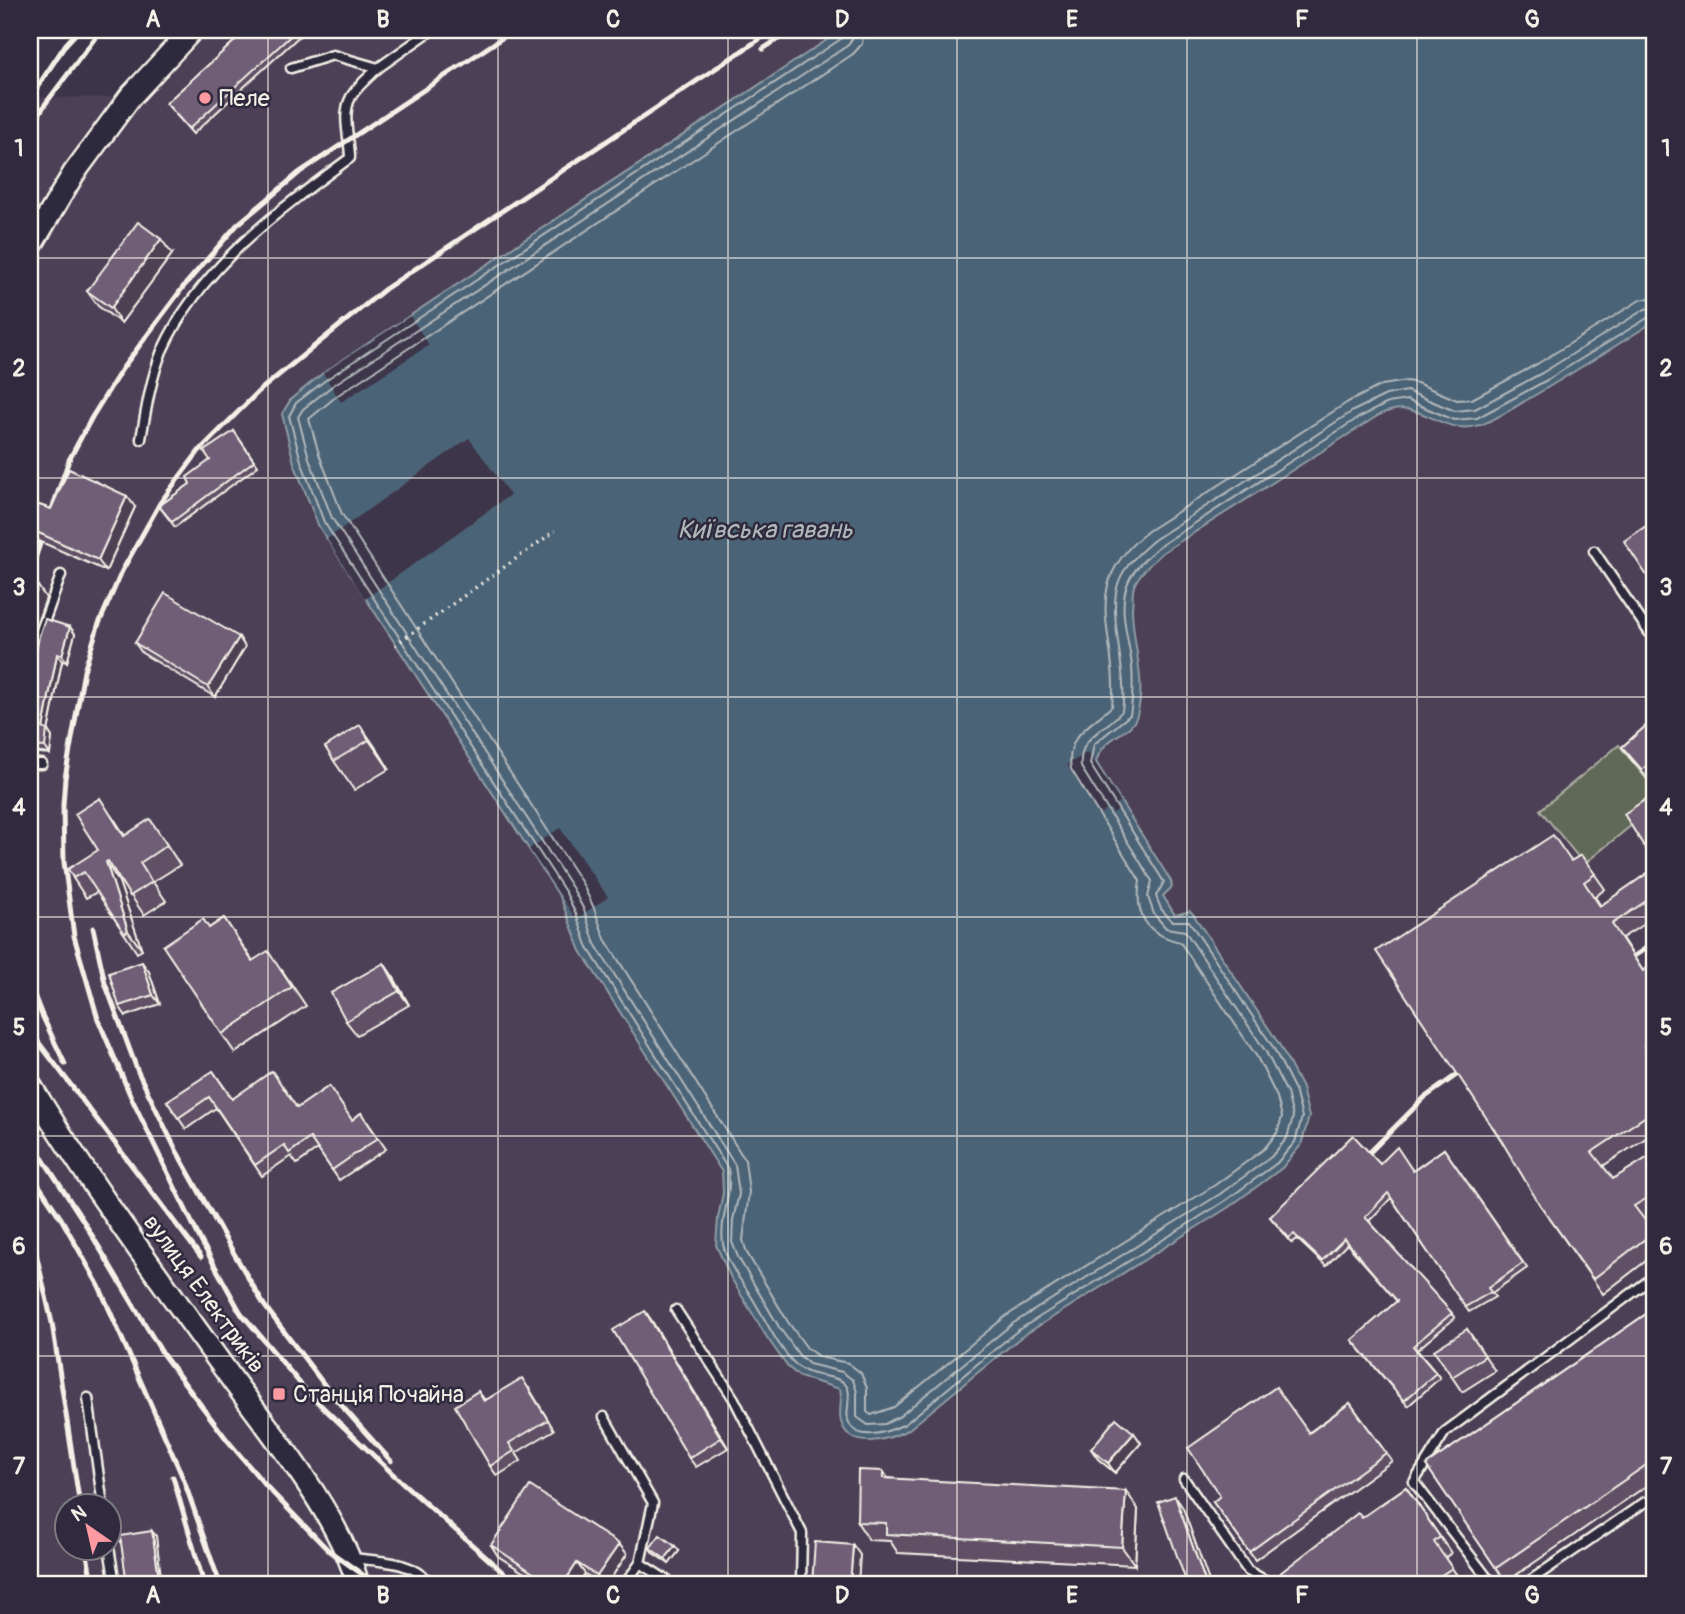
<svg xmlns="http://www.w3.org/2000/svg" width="1685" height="1614" font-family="Pangolin,sans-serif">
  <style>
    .built { fill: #4c4056; fill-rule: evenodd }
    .green { fill: #616759; stroke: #aaaca0; stroke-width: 2 }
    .water { fill: #4c6377; stroke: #8f9ca4; stroke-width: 2 }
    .pier { fill: #3c3448 }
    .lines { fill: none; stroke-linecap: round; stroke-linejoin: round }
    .shore { stroke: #b1b8bb; stroke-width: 2 }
    .service-casing { stroke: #f4f1e8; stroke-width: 13 }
    .tertiary-casing { stroke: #f4f1e8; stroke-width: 26 }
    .path { stroke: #f4f1e8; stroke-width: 3.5; stroke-dasharray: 2 5; stroke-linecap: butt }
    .service { stroke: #2f2a3d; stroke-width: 8 }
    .tertiary { stroke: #2f2a3d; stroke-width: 21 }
    .rail { stroke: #f4f1e8; stroke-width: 5 }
    .wall { fill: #605065; stroke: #f4f1e8; stroke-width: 2 }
    .shaded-wall { fill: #4e4153; stroke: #f4f1e8; stroke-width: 2 }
    .building { fill: #705d76; stroke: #f4f1e8; stroke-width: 2 }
    .grid { fill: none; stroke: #f4f1e8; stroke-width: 2; stroke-opacity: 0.55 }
    .poi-dot { fill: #ff9aa2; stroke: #2f2a3d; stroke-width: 2.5 }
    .labels { text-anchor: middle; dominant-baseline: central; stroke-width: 5; stroke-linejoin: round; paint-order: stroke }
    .poi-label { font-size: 24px; fill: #f4f1e8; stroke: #2f2a3d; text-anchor: start }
    .street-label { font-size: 24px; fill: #f4f1e8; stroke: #2f2a3d }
    .water-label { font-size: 26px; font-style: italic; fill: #b1b8bb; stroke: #2f2a3d }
    .neatline { fill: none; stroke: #f4f1e8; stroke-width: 2.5 }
    .grid-label { font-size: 23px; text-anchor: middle; font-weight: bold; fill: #f4f1e8 }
  </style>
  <rect width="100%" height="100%" fill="#3c3448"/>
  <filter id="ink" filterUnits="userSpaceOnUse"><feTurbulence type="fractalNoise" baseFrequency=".0143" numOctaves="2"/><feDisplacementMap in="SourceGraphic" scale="14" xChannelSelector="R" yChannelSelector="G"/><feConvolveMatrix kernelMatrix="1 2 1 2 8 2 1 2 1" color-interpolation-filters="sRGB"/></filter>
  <g filter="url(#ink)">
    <path class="built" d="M 192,30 L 842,30 L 323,373 L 282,414 L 294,463 L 318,525 L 560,897 L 581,951 L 722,1172 L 723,1193 L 718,1218 L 723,1263 L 731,1278 L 746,1301 L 812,1382 L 840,1389 L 841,1406 L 854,1436 L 864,1441 L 874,1442 L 908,1430 L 1021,1337 L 1179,1237 L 1282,1168 L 1301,1145 L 1309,1117 L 1302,1088 L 1279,1044 L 1193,914 L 1190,911 L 1175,915 L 1167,905 L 1163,896 L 1172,887 L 1171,881 L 1096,762 L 1100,749 L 1112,739 L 1139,704 L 1139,665 L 1132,626 L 1132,604 L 1134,587 L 1144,571 L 1162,553 L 1362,424 L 1390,410 L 1407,407 L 1429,417 L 1479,425 L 1550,386 L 1655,321 L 1655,1584 L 30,1584 L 30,98 L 130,97 ZM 66,1506 L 108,1506 L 108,1548 L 66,1548 Z"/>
    <path class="green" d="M 1619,745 L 1655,790 L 1655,806 L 1584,864 L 1540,810 Z"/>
    <path class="water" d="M 842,30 L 1655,30 L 1655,321 C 1616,346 1577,370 1537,394 C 1519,404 1500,418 1480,425 C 1438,438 1422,394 1379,415 L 1162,553 C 1152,563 1139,573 1134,586 C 1132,592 1133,601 1132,608 C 1132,642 1147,681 1137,715 C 1132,735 1104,734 1096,762 L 1171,881 L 1172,887 L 1163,896 L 1175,915 L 1190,911 L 1193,914 L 1279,1044 L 1302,1088 L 1309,1117 L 1301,1145 L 1282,1168 L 1229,1207 L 1021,1337 L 908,1430 C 889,1439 851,1453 841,1422 C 838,1411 843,1399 840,1389 L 800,1377 L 787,1366 L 766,1336 L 731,1278 L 716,1245 L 718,1218 L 723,1193 L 722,1172 L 581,951 L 560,897 L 318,525 L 294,463 L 282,414 L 291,399 L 323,373 Z"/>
    <g class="pier">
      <path d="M 410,316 L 429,345 L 341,402 L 323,373 Z"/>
      <path d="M 469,438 L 510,495 L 365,599 L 327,539 Z"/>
      <path d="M 1088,752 L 1120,801 L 1115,805 L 1118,810 L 1113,813 L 1109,808 L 1099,815 L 1067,765 Z"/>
      <path d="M 560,828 L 608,897 L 576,919 L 529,849 Z"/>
    </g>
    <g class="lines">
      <g class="shore">
        <path d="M 845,30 L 841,39 L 327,379 L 296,403 L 289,416 L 301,461 L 324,522 L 566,893 L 576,914 L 588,948 L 728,1169 C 733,1195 719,1219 723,1244 C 727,1263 741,1280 751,1296 C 765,1318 776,1345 795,1364 C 812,1380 833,1373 844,1383 C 854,1392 845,1408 848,1420 C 856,1445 890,1431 905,1424 L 1017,1331 L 1225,1201 L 1277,1163 L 1295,1142 L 1302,1117 L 1295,1090 L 1273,1047 L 1189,921 L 1172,921 L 1161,909 L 1156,896 L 1164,882 L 1090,764 L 1094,744 L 1130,715 C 1133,699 1133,682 1132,666 C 1129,640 1118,610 1127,585 C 1132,570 1147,557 1158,547 L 1358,418 L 1388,403 L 1407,400 L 1454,420 L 1477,418 L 1547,380 L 1649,317 L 1655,316"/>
        <path d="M 854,30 L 852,39 L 847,46 L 332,386 L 303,409 L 298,417 L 309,458 L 332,518 L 573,889 L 584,910 L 595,944 L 735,1165 L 739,1194 L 733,1220 L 732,1242 L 738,1257 L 779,1327 L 799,1355 L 809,1364 L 842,1372 L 853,1380 L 857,1392 L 857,1417 L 868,1425 L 885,1424 L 900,1416 L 1012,1324 L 1220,1194 L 1271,1157 L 1287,1138 L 1293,1117 L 1287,1093 L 1266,1052 L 1185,931 L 1166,928 L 1154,914 L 1148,897 L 1152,881 L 1081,767 C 1078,735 1106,731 1122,711 C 1129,672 1106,614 1119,581 C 1125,565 1141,551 1154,540 L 1353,411 L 1386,395 L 1407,391 L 1455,411 L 1475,409 L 1542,373 L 1645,309 L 1655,307"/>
        <path d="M 864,30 L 862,44 L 853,54 L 338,395 L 309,419 L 319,454 L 342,514 L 582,883 L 593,906 L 605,939 L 745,1160 L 749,1192 L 743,1240 L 747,1253 L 788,1322 L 807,1348 L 819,1357 L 848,1363 L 861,1373 L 867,1388 L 867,1412 L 871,1415 L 894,1407 L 1006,1316 L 1215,1185 L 1264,1149 L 1277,1133 L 1282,1117 L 1277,1097 L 1257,1057 L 1180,942 C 1146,934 1134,915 1140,881 L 1071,769 C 1065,734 1091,726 1112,706 C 1120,633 1075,588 1148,531 L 1348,402 L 1382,385 L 1407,381 L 1417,383 L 1457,400 L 1472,399 L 1537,364 L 1640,300 L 1655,297"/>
      </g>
      <g class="service-casing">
        <g id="service">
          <path d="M 291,68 L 333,55 L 378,68 L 432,30"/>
          <path d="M 141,439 C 146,410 151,378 162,351 C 199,268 279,210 350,158 C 350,139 341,115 351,97 C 356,87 370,76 378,68"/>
          <path d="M 1594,551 L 1655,641"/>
          <path d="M 30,661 L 61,575"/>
          <path d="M 30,764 L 42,764"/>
          <path d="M 676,1310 L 734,1399 L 802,1533 L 801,1584"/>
          <path d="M 88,1398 L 103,1506"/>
          <path d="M 604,1417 L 653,1503 L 640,1563 L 625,1584"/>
          <path d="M 1184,1479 L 1248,1571 L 1272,1584 L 1275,1582"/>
          <path d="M 108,1541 L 115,1584"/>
          <path d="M 351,1558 C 378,1561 413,1560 431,1584"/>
          <path d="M 640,1563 L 673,1584"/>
          <path d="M 1492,1584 L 1414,1482 L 1445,1432 L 1655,1276"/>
          <path d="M 1525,1584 L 1645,1502 L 1655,1502"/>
        </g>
      </g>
      <g class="tertiary-casing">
        <g id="tertiary">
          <path d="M 30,247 L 74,173 L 130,97 L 192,30"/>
          <path d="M 30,1085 C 92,1188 164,1284 234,1382 C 276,1439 339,1516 358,1584"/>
        </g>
      </g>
      <g class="path">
        <path d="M 395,645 L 555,531"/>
        <path d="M 1649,1584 L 1655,1582"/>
      </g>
      <use href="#service" class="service"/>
      <use href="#tertiary" class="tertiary"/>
      <g class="rail">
        <path d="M 763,49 L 792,30"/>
        <path d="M 30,98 L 66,44 L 79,30"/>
        <path d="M 30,129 L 46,103 L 101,30"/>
        <path d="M 30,573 L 69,460 L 92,417 L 122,369 L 184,286 L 237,225 L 300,172 L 514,30"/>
        <path d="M 1651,653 L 1655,658"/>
        <path d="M 93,928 L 105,983 L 138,1072 L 176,1150 L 225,1238 L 264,1305 L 332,1395 L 391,1461"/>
        <path d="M 1618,967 L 1655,942"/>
        <path d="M 30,985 L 41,1013 L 65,1064"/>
        <path d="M 30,1031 L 201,1257"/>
        <path d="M 30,1139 L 84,1222 L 164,1356 L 228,1441 L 266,1486 L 328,1550 L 376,1584"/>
        <path d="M 1369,1153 L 1424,1098 L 1472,1064"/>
        <path d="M 30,1172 L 62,1220 L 99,1286 L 183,1478 L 220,1584"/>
        <path d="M 30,1227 L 52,1323 L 80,1506"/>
        <path d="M 237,1308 L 308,1393 L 395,1476 L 516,1584"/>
        <path d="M 242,1315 L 201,1241 L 131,1097 L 98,1019 L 74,936 L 64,862 L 63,805 L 65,778 L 84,671 L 98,626 L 122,571 L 160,503 L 199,451 L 259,391 L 385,289 L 773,30"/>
        <path d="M 173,1477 L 204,1584"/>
        <path d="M 86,1548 L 92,1584"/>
      </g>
    </g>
    <g class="wall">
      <path d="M 247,30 L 306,30 L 193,134 L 166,103 Z"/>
      <path d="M 172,254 L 121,323 L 98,306 L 87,291 Z"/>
      <path d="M 234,431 L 258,466 L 175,527 L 159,506 L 190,484 Z"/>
      <path d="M 30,502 L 51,509 L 135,507 L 106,571 L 30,537 Z"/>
      <path d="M 70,627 L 75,634 L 67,662 L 62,661 L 48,731 L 52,737 L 50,754 L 30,752 L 30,684 Z"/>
      <path d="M 239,637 L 245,647 L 215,697 L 142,653 L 135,643 Z"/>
      <path d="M 1655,718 L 1655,774 L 1649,780 L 1629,757 L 1622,747 Z"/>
      <path d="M 360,725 L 380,754 L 389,769 L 354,790 L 334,761 Z"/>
      <path d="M 113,817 L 125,836 L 163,839 L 180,865 L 153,882 L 166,901 L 144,915 L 121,881 L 119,882 L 142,950 L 137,953 L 97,892 L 86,898 L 73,878 L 98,850 Z"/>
      <path d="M 1581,855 L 1605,889 L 1595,897 L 1601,906 L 1655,868 L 1655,917 L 1622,938 L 1643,971 L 1655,962 L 1655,1060 L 1654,1061 L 1655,1063 L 1655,1132 L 1603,1166 L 1613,1179 L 1655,1153 L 1655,1214 L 1645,1220 L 1655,1234 L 1655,1254 L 1603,1294 L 1538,1202 L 1571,861 Z"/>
      <path d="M 224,918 L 253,961 L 282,970 L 306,1006 L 235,1053 L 222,1034 L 209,928 Z"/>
      <path d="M 149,972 L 160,1004 L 126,1016 L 119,1006 Z"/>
      <path d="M 394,978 L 409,1005 L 357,1035 L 346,1021 Z"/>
      <path d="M 213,1071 L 232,1098 L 297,1108 L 352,1120 L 361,1113 L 386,1149 L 339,1180 L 318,1149 L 297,1164 L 291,1156 L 262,1176 L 216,1108 L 186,1129 L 167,1101 Z"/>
      <path d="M 1444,1149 L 1527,1268 L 1492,1293 L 1495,1297 L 1469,1312 L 1391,1198 L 1369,1221 L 1455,1318 L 1417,1350 L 1440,1378 L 1408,1406 L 1352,1340 L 1397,1301 L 1347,1244 L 1326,1266 L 1297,1239 L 1292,1243 L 1270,1217 L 1413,1171 Z"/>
      <path d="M 1655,1308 L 1655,1480 L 1506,1582 L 1426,1465 Z"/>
      <path d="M 645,1311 L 728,1448 L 696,1467 L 689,1458 Z"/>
      <path d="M 1467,1329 L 1495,1371 L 1462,1392 L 1452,1377 Z"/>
      <path d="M 529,1388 L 554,1430 L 516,1453 L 521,1461 L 497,1476 L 490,1466 L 478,1391 L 485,1400 Z"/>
      <path d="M 1350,1403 L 1392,1461 L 1255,1560 L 1213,1502 Z"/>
      <path d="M 1134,1433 L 1141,1443 L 1115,1473 L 1098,1459 L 1091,1449 Z"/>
      <path d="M 883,1471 L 888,1478 L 1138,1509 L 1135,1565 L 898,1553 L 890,1541 L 869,1540 L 857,1522 Z"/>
      <path d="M 1406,1487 L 1451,1553 L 1445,1558 L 1463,1584 L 1266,1584 Z"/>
      <path d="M 619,1544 L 627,1554 L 607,1584 L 601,1584 L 585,1574 L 578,1584 L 541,1584 L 498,1556 L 491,1545 Z"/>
      <path d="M 650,1548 L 679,1551 L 669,1564 L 653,1553 Z"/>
    </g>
    <g class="shaded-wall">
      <path d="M 161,239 L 172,254 L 121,323 L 111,308 Z"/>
      <path d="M 127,496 L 135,507 L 106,571 L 98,560 Z"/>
      <path d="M 38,586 L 46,598 L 34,631 L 30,625 L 30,609 Z"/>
      <path d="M 70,627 L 75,634 L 67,662 L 62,655 Z"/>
      <path d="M 239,637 L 245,647 L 215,697 L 208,687 Z"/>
      <path d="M 57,654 L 62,661 L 48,731 L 52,737 L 50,754 L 45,747 L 43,728 Z"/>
      <path d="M 360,725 L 380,754 L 389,769 L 369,740 Z"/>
      <path d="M 106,862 L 119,882 L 142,950 L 128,931 Z"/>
      <path d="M 142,962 L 149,972 L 160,1004 L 153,995 Z"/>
      <path d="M 384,963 L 394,978 L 409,1005 L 399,991 Z"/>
      <path d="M 645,1311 L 652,1321 L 728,1448 L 721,1438 Z"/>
      <path d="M 1134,1433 L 1141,1443 L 1115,1473 L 1108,1463 Z"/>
      <path d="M 1126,1491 L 1138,1509 L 1135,1565 L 1122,1547 Z"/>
      <path d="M 1175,1496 L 1183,1508 L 1210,1584 L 1206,1584 Z"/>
      <path d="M 152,1531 L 156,1536 L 162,1584 L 160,1584 Z"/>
      <path d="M 619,1544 L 627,1554 L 607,1584 L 603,1584 L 597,1576 Z"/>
      <path d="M 853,1545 L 860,1555 L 858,1584 L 850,1584 Z"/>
      <path d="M 675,1546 L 679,1551 L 669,1564 L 665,1559 Z"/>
      <path d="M 577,1563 L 585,1574 L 578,1584 L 563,1584 Z"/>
    </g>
    <g class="building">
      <path d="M 247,30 L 297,30 L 189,129 L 166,103 Z"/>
      <path d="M 138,222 L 161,239 L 111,308 L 87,291 Z"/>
      <path d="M 234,431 L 254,461 L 172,522 L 159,506 L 190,484 L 187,477 L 210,460 L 204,451 Z"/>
      <path d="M 69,469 L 127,496 L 98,560 L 30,529 L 30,502 L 51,509 Z"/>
      <path d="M 1655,520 L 1655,588 L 1624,541 Z"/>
      <path d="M 30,583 L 38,586 L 30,609 Z"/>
      <path d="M 165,593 L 239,637 L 208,687 L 135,643 Z"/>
      <path d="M 45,619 L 70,627 L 62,655 L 57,654 L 43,728 L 47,730 L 45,747 L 30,746 L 30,684 L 39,636 Z"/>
      <path d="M 1655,718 L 1655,758 L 1642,770 L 1622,747 Z"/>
      <path d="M 360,725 L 369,740 L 334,761 L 325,747 Z"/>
      <path d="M 1655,793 L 1655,864 L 1624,814 Z"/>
      <path d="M 100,798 L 124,836 L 150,819 L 167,845 L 140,863 L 152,882 L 130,896 L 108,861 L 106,862 L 128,931 L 124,933 L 84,872 L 73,878 L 68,869 L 98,850 L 75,814 Z"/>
      <path d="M 1553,835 L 1571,861 L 1581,855 L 1595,874 L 1584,882 L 1600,906 L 1655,868 L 1655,895 L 1612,924 L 1643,971 L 1655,962 L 1655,1039 L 1644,1046 L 1655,1064 L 1655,1110 L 1592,1152 L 1613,1179 L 1655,1153 L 1655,1193 L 1634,1206 L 1654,1232 L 1593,1279 L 1538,1202 L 1501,1140 L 1376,951 Z"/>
      <path d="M 224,918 L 252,961 L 268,951 L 292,987 L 222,1034 L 163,946 L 203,919 L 209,928 Z"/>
      <path d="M 142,962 L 153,995 L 119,1006 L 109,973 Z"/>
      <path d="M 384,963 L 399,991 L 346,1021 L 331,993 Z"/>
      <path d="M 213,1071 L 232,1099 L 272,1071 L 297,1108 L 329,1086 L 352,1120 L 361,1113 L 378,1138 L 332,1170 L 310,1138 L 289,1153 L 284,1145 L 255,1165 L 209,1097 L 178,1118 L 167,1101 Z"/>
      <path d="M 1353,1135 L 1380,1164 L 1397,1147 L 1413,1171 L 1444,1149 L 1523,1263 L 1488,1288 L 1491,1292 L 1465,1307 L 1388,1193 L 1365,1217 L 1452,1313 L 1413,1346 L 1436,1373 L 1404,1401 L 1352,1340 L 1397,1301 L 1344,1239 L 1322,1261 L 1294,1234 L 1289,1238 L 1270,1217 Z"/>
      <path d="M 1655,1308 L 1655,1459 L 1496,1568 L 1426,1465 Z"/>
      <path d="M 645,1311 L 721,1438 L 689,1458 L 613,1330 Z"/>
      <path d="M 1467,1329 L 1485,1356 L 1452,1377 L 1434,1350 Z"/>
      <path d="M 522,1378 L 548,1420 L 509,1443 L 514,1451 L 490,1466 L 455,1406 L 478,1391 L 484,1401 Z"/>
      <path d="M 1276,1387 L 1309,1433 L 1350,1403 L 1386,1453 L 1249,1552 L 1213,1502 L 1220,1496 L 1188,1448 Z"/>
      <path d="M 1116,1418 L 1134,1433 L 1108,1463 L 1091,1449 Z"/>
      <path d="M 858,1470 L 883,1471 L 883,1478 L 1126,1491 L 1122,1547 L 886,1534 L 886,1523 L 857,1522 Z"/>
      <path d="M 530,1486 L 619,1544 L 597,1576 L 577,1563 L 563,1584 L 550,1584 L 491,1545 Z"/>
      <path d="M 1406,1487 L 1440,1537 L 1434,1542 L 1452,1568 L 1428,1584 L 1266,1584 L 1358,1513 L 1362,1518 Z"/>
      <path d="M 1175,1496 L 1206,1584 L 1187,1584 L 1158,1502 Z"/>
      <path d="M 152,1531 L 160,1584 L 127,1584 L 120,1536 Z"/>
      <path d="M 660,1535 L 675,1546 L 665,1559 L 650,1548 Z"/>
      <path d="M 815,1542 L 853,1545 L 850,1584 L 812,1584 Z"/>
    </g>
  </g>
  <path class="grid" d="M 268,30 L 268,1584M 498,30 L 498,1584M 728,30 L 728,1584M 957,30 L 957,1584M 1187,30 L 1187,1584M 1417,30 L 1417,1584M 30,258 L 1655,258M 30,478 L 1655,478M 30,697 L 1655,697M 30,917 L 1655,917M 30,1136 L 1655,1136M 30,1356 L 1655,1356"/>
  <g class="poi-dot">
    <circle cx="205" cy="98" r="7"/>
    <rect x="272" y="1387" width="14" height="14" rx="3.5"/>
  </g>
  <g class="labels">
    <g class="poi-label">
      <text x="219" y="98">Пеле</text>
      <text x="293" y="1394">Станція Почайна</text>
    </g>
    <g class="street-label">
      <text transform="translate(204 1294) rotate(54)">вулиця Електриків</text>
    </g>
    <g class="water-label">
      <text x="765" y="530">Київська гавань</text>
    </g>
  </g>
  <rect width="1685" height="1614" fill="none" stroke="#2f2a3d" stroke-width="77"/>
  <g transform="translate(88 1527) rotate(326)"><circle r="33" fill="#2f2a3d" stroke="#7e7a81" stroke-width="2"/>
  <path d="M0-5L12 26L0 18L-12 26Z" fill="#ff9aa2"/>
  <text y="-10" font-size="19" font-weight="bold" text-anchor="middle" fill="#f4f1e8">N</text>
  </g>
  <rect x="38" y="38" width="1608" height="1538" class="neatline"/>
  <g class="grid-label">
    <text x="153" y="27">A</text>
    <text x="383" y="27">B</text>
    <text x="613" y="27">C</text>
    <text x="842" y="27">D</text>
    <text x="1072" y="27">E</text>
    <text x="1302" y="27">F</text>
    <text x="1532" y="27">G</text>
    <text x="19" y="156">1</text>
    <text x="1666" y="156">1</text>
    <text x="19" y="376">2</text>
    <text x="1666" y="376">2</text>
    <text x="19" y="595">3</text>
    <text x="1666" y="595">3</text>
    <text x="19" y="815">4</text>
    <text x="1666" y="815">4</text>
    <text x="19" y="1035">5</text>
    <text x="1666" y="1035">5</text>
    <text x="19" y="1254">6</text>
    <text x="1666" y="1254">6</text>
    <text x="19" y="1474">7</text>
    <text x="1666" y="1474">7</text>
    <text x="153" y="1603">A</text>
    <text x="383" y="1603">B</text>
    <text x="613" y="1603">C</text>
    <text x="842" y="1603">D</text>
    <text x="1072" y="1603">E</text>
    <text x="1302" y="1603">F</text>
    <text x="1532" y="1603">G</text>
  </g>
</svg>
